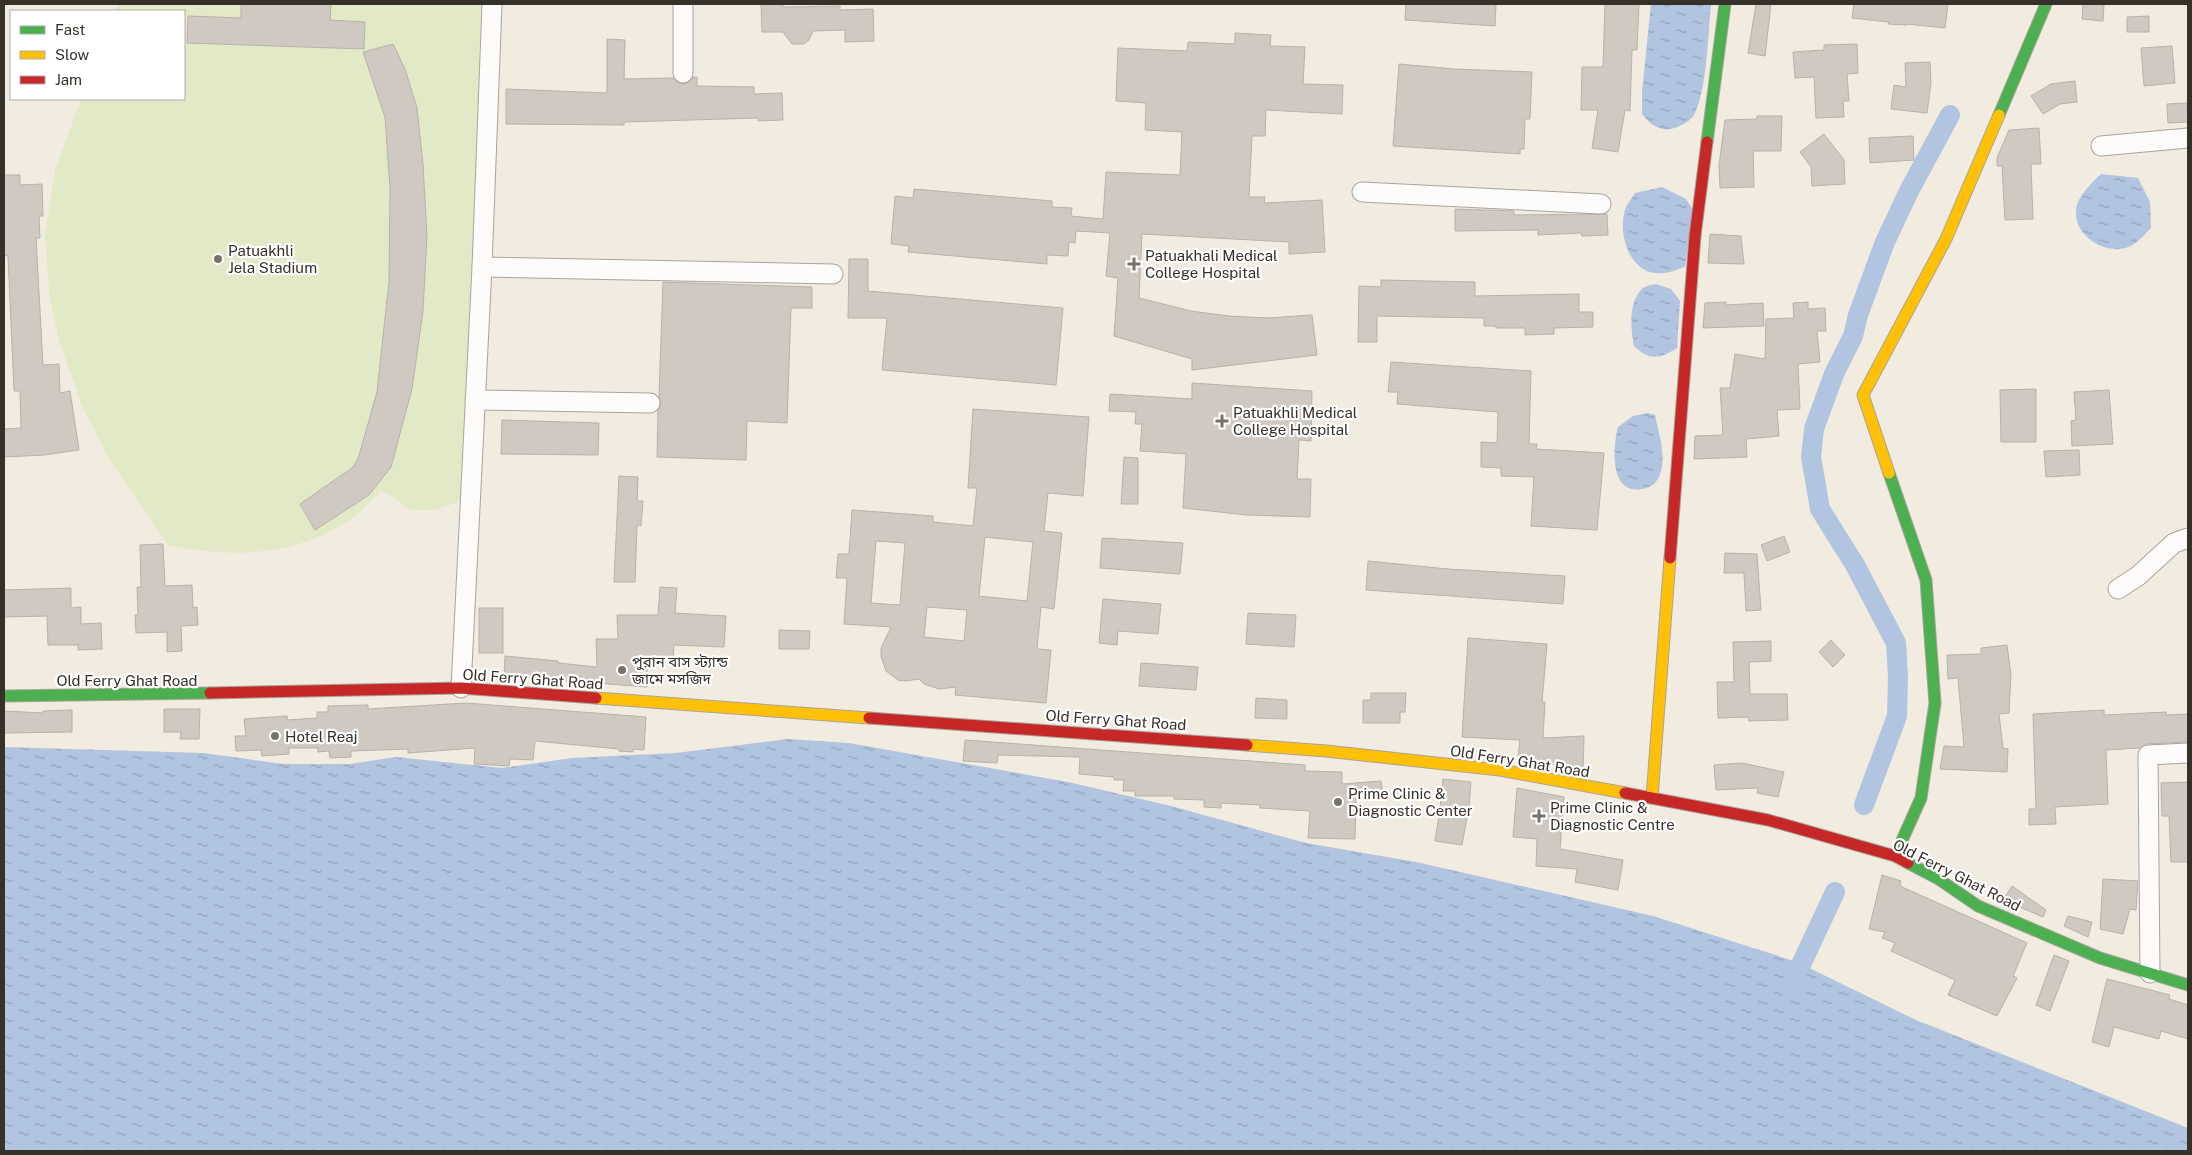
<svg xmlns="http://www.w3.org/2000/svg" width="2192" height="1155" font-family="'Public Sans','Noto Sans Bengali',sans-serif">
  <style>
    .garden { fill: #e2e9c7; fill-rule: evenodd }
    .water { fill: url(#water-ripples) }
    .lines { fill: none; stroke-linecap: round; stroke-linejoin: round }
    .canal { stroke: #b1c4e0; stroke-width: 20 }
    .building { fill: #d0c9c2; stroke: #b8b1aa; fill-rule: evenodd }
    .street-casing { stroke: #a9a49b; stroke-width: 21 }
    .fast-casing { stroke: #a9a49b; stroke-width: 13 }
    .slow-casing { stroke: #a9a49b; stroke-width: 13 }
    .jam-casing { stroke: #a9a49b; stroke-width: 13 }
    .street { stroke: #fdfcfa; stroke-width: 19 }
    .fast { stroke: #4caf50; stroke-width: 11 }
    .slow { stroke: #ffc107; stroke-width: 11 }
    .jam { stroke: #c62828; stroke-width: 11 }
    .poi-dot { fill: #777168; stroke: #fff; stroke-width: 2 }
    .labels { text-anchor: middle; dominant-baseline: central; stroke-width: 4.5; stroke-linejoin: round; paint-order: stroke }
    .poi-label { font-size: 15px; fill: #353028; stroke: #fff; text-anchor: start }
    .street-label { font-size: 15px; fill: #353028; stroke: #fff }
  </style>
  <defs>
    <pattern id="water-ripples" width="26" height="14" patternUnits="userSpaceOnUse" patternTransform="scale(1.25)"><rect width="26" height="14" fill="#b1c4e0"/><path d="M2 4q2-2 4 0t4 0M15 11q2-2 4 0t4 0" fill="none" stroke="#91a0b6"/></pattern>
  </defs>
  <rect width="100%" height="100%" fill="#f1ebe0"/>
  <path class="garden" d="M 119,4 L 481,4 L 466,494 C 454,508 426,514 407,508 C 403,506 399,501 395,498 C 391,495 385,493 381,491 C 370,501 359,514 347,522 C 291,557 231,558 168,545 L 108,457 L 82,406 L 60,344 L 50,300 L 45,235 L 55,171 L 81,99 L 184,99 L 184,11 L 116,11 ZM 393,44 L 405,69 L 417,108 L 423,164 L 427,236 L 423,311 L 412,389 L 391,467 L 369,495 L 315,529 L 300,504 L 352,468 L 358,459 L 377,392 L 389,281 L 390,188 L 385,117 L 363,53 Z"/>
  <g class="water">
    <path d="M 1651,4 L 1711,4 C 1708,33 1707,91 1694,115 C 1690,122 1679,127 1671,129 C 1658,131 1649,123 1642,114 L 1642,92 Z"/>
    <path d="M 2101,174 L 2138,178 L 2150,202 L 2151,228 C 2146,233 2140,240 2134,244 C 2112,259 2074,239 2076,211 C 2077,196 2091,184 2101,174 Z"/>
    <path d="M 1662,187 L 1686,199 L 1693,210 L 1685,267 C 1675,270 1665,275 1655,273 C 1628,270 1618,232 1625,210 C 1627,204 1632,198 1635,193 Z"/>
    <path d="M 1656,284 L 1671,289 L 1680,301 L 1677,348 C 1659,359 1650,361 1634,346 C 1631,329 1628,304 1641,290 C 1644,286 1651,285 1656,284 Z"/>
    <path d="M 1648,413 L 1655,415 C 1659,435 1668,460 1658,479 C 1654,485 1649,488 1642,489 C 1609,495 1613,446 1618,427 L 1633,416 Z"/>
    <path d="M 788,739 L 849,743 L 1068,782 L 1171,806 L 1306,843 L 1416,862 L 1653,916 L 1797,962 L 1916,1020 L 2188,1128 L 2188,1151 L 4,1151 L 4,747 L 203,753 L 283,764 L 350,764 L 396,757 L 502,768 L 572,758 L 676,753 Z"/>
  </g>
  <g class="lines">
    <g class="canal">
      <path d="M 1864,805 L 1897,716 L 1898,676 L 1896,643 L 1855,565 L 1820,509 L 1811,457 L 1814,429 L 1834,374 L 1853,336 L 1858,315 L 1885,242 L 1909,191 L 1950,115"/>
      <path d="M 1790,988 L 1835,892"/>
    </g>
  </g>
  <g class="building">
    <path d="M 241,4 L 331,4 L 330,20 L 365,22 L 364,49 L 187,43 L 188,16 L 241,18 Z"/>
    <path d="M 761,4 L 783,4 L 783,7 L 840,6 L 840,10 L 873,9 L 874,41 L 845,42 L 845,30 L 813,31 L 809,40 L 804,44 L 792,44 L 783,32 L 762,32 Z"/>
    <path d="M 1406,4 L 1496,4 L 1495,26 L 1405,20 Z"/>
    <path d="M 1605,4 L 1639,4 L 1637,50 L 1632,50 L 1630,111 L 1625,110 L 1618,152 L 1592,148 L 1598,110 L 1581,110 L 1582,67 L 1603,67 Z"/>
    <path d="M 1756,4 L 1771,4 L 1765,56 L 1748,53 Z"/>
    <path d="M 1854,4 L 1948,4 L 1945,28 L 1907,24 L 1907,25 L 1888,24 L 1889,22 L 1852,18 Z"/>
    <path d="M 2083,4 L 2104,4 L 2103,21 L 2082,19 Z"/>
    <path d="M 2149,16 L 2149,32 L 2127,32 L 2127,17 Z"/>
    <path d="M 1235,33 L 1271,35 L 1270,46 L 1305,47 L 1303,84 L 1343,85 L 1342,114 L 1266,110 L 1265,136 L 1252,136 L 1249,197 L 1265,197 L 1264,203 L 1322,200 L 1325,252 L 1289,254 L 1289,242 L 1142,234 L 1139,298 L 1191,311 L 1229,316 L 1267,318 L 1312,315 L 1317,355 L 1192,370 L 1192,359 L 1114,336 L 1118,278 L 1106,276 L 1110,233 L 1076,231 L 1075,243 L 1069,242 L 1068,256 L 1047,255 L 1047,264 L 908,252 L 909,246 L 891,244 L 895,196 L 913,198 L 914,189 L 1052,201 L 1052,207 L 1072,208 L 1071,216 L 1103,219 L 1106,172 L 1180,175 L 1182,132 L 1145,130 L 1146,103 L 1116,101 L 1118,48 L 1187,51 L 1188,42 L 1235,44 Z"/>
    <path d="M 607,39 L 625,40 L 624,79 L 673,78 L 677,82 L 683,84 L 689,82 L 693,77 L 697,77 L 697,86 L 754,87 L 754,94 L 782,93 L 783,120 L 758,121 L 758,118 L 624,122 L 624,125 L 506,124 L 506,89 L 607,93 Z"/>
    <path d="M 393,44 L 405,69 L 417,108 L 423,164 L 427,236 L 423,311 L 412,389 L 391,467 L 369,495 L 315,530 L 300,504 L 352,468 L 358,459 L 377,392 L 389,281 L 390,188 L 385,117 L 363,52 Z"/>
    <path d="M 1857,44 L 1858,73 L 1847,74 L 1849,101 L 1843,101 L 1844,117 L 1816,118 L 1814,77 L 1795,78 L 1793,52 L 1824,50 L 1824,45 Z"/>
    <path d="M 2172,46 L 2175,83 L 2144,86 L 2141,48 Z"/>
    <path d="M 1930,62 L 1931,83 L 1927,113 L 1891,109 L 1894,85 L 1906,87 L 1905,63 Z"/>
    <path d="M 1399,64 L 1454,69 L 1532,72 L 1530,119 L 1525,119 L 1524,149 L 1520,149 L 1520,154 L 1393,146 Z"/>
    <path d="M 2075,81 L 2077,102 L 2060,104 L 2043,114 L 2031,96 L 2051,84 Z"/>
    <path d="M 2187,103 L 2188,122 L 2168,123 L 2167,104 Z"/>
    <path d="M 1757,116 L 1782,116 L 1781,151 L 1753,151 L 1754,187 L 1720,188 L 1719,165 L 1725,120 L 1757,119 Z"/>
    <path d="M 2039,128 L 2041,164 L 2031,164 L 2033,219 L 2005,220 L 2002,166 L 1997,166 L 1997,158 L 2009,130 Z"/>
    <path d="M 1824,134 L 1844,160 L 1845,184 L 1812,186 L 1811,167 L 1800,152 Z"/>
    <path d="M 1913,136 L 1914,160 L 1870,163 L 1869,138 Z"/>
    <path d="M 4,175 L 20,175 L 20,185 L 42,184 L 43,216 L 39,216 L 40,238 L 36,238 L 43,365 L 59,364 L 60,393 L 70,391 L 79,450 L 44,455 L 4,457 L 4,429 L 21,428 L 20,391 L 14,391 L 8,256 L 4,255 Z"/>
    <path d="M 1455,209 L 1514,211 L 1514,215 L 1607,214 L 1608,235 L 1582,236 L 1581,233 L 1538,235 L 1538,230 L 1455,231 Z"/>
    <path d="M 1710,234 L 1741,236 L 1744,264 L 1708,263 Z"/>
    <path d="M 849,259 L 868,259 L 868,291 L 1063,308 L 1056,385 L 882,370 L 887,318 L 848,318 Z"/>
    <path d="M 1381,280 L 1475,282 L 1475,296 L 1579,294 L 1579,312 L 1593,312 L 1593,327 L 1554,328 L 1554,334 L 1525,335 L 1525,328 L 1496,328 L 1496,326 L 1484,326 L 1484,318 L 1377,316 L 1377,342 L 1358,342 L 1359,286 L 1381,287 Z"/>
    <path d="M 663,282 L 812,287 L 812,308 L 791,308 L 787,423 L 747,421 L 746,460 L 657,457 L 658,410 L 661,404 L 659,396 Z"/>
    <path d="M 1726,302 L 1726,305 L 1763,303 L 1764,326 L 1703,328 L 1705,303 Z"/>
    <path d="M 1808,302 L 1808,309 L 1825,308 L 1826,331 L 1817,331 L 1820,362 L 1798,364 L 1800,409 L 1777,410 L 1779,436 L 1746,439 L 1747,457 L 1694,459 L 1695,436 L 1723,435 L 1720,388 L 1730,388 L 1735,354 L 1765,359 L 1766,319 L 1794,318 L 1793,303 Z"/>
    <path d="M 1391,362 L 1531,371 L 1529,444 L 1537,444 L 1536,449 L 1604,453 L 1597,530 L 1531,526 L 1534,477 L 1501,476 L 1501,468 L 1481,467 L 1481,442 L 1497,443 L 1498,412 L 1397,404 L 1398,392 L 1388,392 Z"/>
    <path d="M 1192,383 L 1312,391 L 1311,441 L 1299,440 L 1297,479 L 1311,479 L 1310,517 L 1247,515 L 1183,508 L 1186,454 L 1140,451 L 1142,424 L 1135,424 L 1136,412 L 1109,411 L 1110,394 L 1192,399 Z"/>
    <path d="M 2036,389 L 2036,442 L 2001,442 L 2000,390 Z"/>
    <path d="M 2109,390 L 2113,444 L 2072,446 L 2071,421 L 2076,420 L 2074,392 Z"/>
    <path d="M 973,409 L 1089,417 L 1083,496 L 1048,493 L 1044,531 L 1062,533 L 1054,609 L 1041,607 L 1037,649 L 1051,650 L 1046,703 L 955,695 L 956,687 L 939,689 L 924,684 L 919,679 L 905,681 L 898,680 L 886,671 L 881,656 L 881,648 L 891,627 L 844,624 L 847,578 L 836,578 L 838,554 L 849,554 L 852,510 L 933,516 L 933,522 L 973,526 L 977,488 L 968,488 ZM 985,537 L 1033,542 L 1027,601 L 979,596 ZM 876,541 L 905,543 L 900,605 L 871,603 ZM 927,607 L 967,610 L 964,641 L 924,637 Z"/>
    <path d="M 502,420 L 599,423 L 598,455 L 501,454 Z"/>
    <path d="M 2079,450 L 2080,475 L 2046,477 L 2044,451 Z"/>
    <path d="M 1124,457 L 1138,458 L 1138,504 L 1121,504 Z"/>
    <path d="M 619,476 L 638,477 L 637,501 L 643,501 L 641,526 L 637,525 L 635,582 L 614,582 Z"/>
    <path d="M 1784,536 L 1790,552 L 1767,561 L 1761,545 Z"/>
    <path d="M 1102,538 L 1183,543 L 1180,574 L 1100,568 Z"/>
    <path d="M 163,544 L 165,586 L 192,585 L 193,608 L 197,607 L 198,625 L 181,626 L 182,651 L 167,652 L 167,632 L 136,633 L 135,615 L 138,615 L 137,587 L 141,587 L 140,545 Z"/>
    <path d="M 1725,553 L 1757,554 L 1761,610 L 1746,611 L 1744,573 L 1724,573 Z"/>
    <path d="M 1368,561 L 1448,569 L 1565,576 L 1563,604 L 1366,590 Z"/>
    <path d="M 660,587 L 677,588 L 675,613 L 726,616 L 724,647 L 674,645 L 673,659 L 647,658 L 647,687 L 504,676 L 505,656 L 558,661 L 558,663 L 597,667 L 596,639 L 618,639 L 617,615 L 658,615 Z"/>
    <path d="M 71,588 L 71,608 L 81,607 L 81,624 L 101,623 L 102,649 L 78,650 L 78,645 L 48,645 L 47,616 L 4,617 L 4,590 Z"/>
    <path d="M 1103,599 L 1161,604 L 1158,634 L 1118,631 L 1117,645 L 1099,643 Z"/>
    <rect x="479" y="608" width="24" height="45"/>
    <path d="M 1248,613 L 1296,615 L 1294,647 L 1246,644 Z"/>
    <path d="M 779,630 L 810,631 L 809,649 L 779,649 Z"/>
    <path d="M 1468,638 L 1547,644 L 1542,702 L 1545,702 L 1543,738 L 1584,736 L 1583,770 L 1518,758 L 1520,740 L 1462,737 Z"/>
    <path d="M 1831,640 L 1845,655 L 1833,667 L 1819,652 Z"/>
    <path d="M 1771,641 L 1771,661 L 1749,662 L 1750,694 L 1787,694 L 1788,720 L 1749,721 L 1748,717 L 1718,718 L 1717,682 L 1734,682 L 1733,642 Z"/>
    <path d="M 2007,645 L 2011,675 L 2009,713 L 1999,714 L 2003,748 L 2008,749 L 2007,772 L 1940,769 L 1944,746 L 1964,747 L 1958,678 L 1948,679 L 1947,655 L 1981,654 L 1981,648 Z"/>
    <path d="M 1141,663 L 1198,667 L 1196,690 L 1139,686 Z"/>
    <path d="M 1371,693 L 1406,693 L 1405,712 L 1400,712 L 1400,723 L 1363,723 L 1363,700 L 1371,700 Z"/>
    <path d="M 1256,698 L 1287,700 L 1287,719 L 1255,718 Z"/>
    <path d="M 466,703 L 646,717 L 644,750 L 634,749 L 633,752 L 619,751 L 619,749 L 535,741 L 533,760 L 510,759 L 509,766 L 474,764 L 475,748 L 408,753 L 408,749 L 351,751 L 351,757 L 330,758 L 329,751 L 318,752 L 318,748 L 289,748 L 289,754 L 262,756 L 261,750 L 236,751 L 235,736 L 246,736 L 244,719 L 287,716 L 288,720 L 317,718 L 317,712 L 328,712 L 328,706 L 368,705 L 368,709 Z"/>
    <path d="M 164,709 L 200,709 L 199,739 L 180,739 L 181,732 L 164,732 Z"/>
    <path d="M 72,710 L 72,732 L 4,733 L 4,711 L 43,713 L 43,711 Z"/>
    <path d="M 2104,710 L 2104,715 L 2166,712 L 2166,715 L 2188,714 L 2188,742 L 2147,744 L 2139,748 L 2106,750 L 2108,804 L 2055,807 L 2056,824 L 2029,825 L 2029,809 L 2036,809 L 2033,714 Z"/>
    <path d="M 965,740 L 1305,765 L 1305,771 L 1342,772 L 1342,784 L 1381,781 L 1383,796 L 1356,798 L 1355,839 L 1308,838 L 1310,811 L 1260,808 L 1260,805 L 1221,803 L 1221,808 L 1204,807 L 1204,800 L 1174,799 L 1174,796 L 1135,796 L 1135,791 L 1123,791 L 1124,780 L 1114,780 L 1114,777 L 1079,774 L 1080,757 L 998,755 L 997,763 L 963,761 Z"/>
    <path d="M 1742,763 L 1784,772 L 1778,797 L 1757,793 L 1758,788 L 1716,790 L 1714,765 Z"/>
    <path d="M 1443,779 L 1471,782 L 1469,807 L 1462,845 L 1435,841 L 1440,809 Z"/>
    <path d="M 2188,782 L 2188,862 L 2171,862 L 2169,816 L 2162,816 L 2161,783 Z"/>
    <path d="M 1517,788 L 1564,797 L 1560,849 L 1623,860 L 1618,890 L 1575,882 L 1577,869 L 1536,866 L 1537,839 L 1513,837 Z"/>
    <path d="M 1882,875 L 1901,881 L 1900,886 L 2027,943 L 2013,976 L 2017,978 L 1997,1016 L 1948,995 L 1955,980 L 1891,951 L 1895,943 L 1882,938 L 1885,932 L 1869,929 Z"/>
    <path d="M 2103,879 L 2138,881 L 2136,910 L 2130,909 L 2123,934 L 2100,929 Z"/>
    <path d="M 2012,886 L 2046,910 L 2043,917 L 2003,900 Z"/>
    <path d="M 2068,916 L 2092,922 L 2088,937 L 2064,926 Z"/>
    <path d="M 2054,955 L 2069,961 L 2050,1011 L 2036,1005 Z"/>
    <path d="M 2107,979 L 2170,995 L 2169,999 L 2188,1005 L 2188,1039 L 2161,1031 L 2159,1039 L 2114,1027 L 2109,1047 L 2092,1042 Z"/>
  </g>
  <g class="lines">
    <g class="street-casing">
      <g id="street">
        <path d="M 683,4 L 683,73"/>
        <path d="M 2101,146 L 2188,138"/>
        <path d="M 1362,192 L 1601,204"/>
        <path d="M 482,267 L 833,274"/>
        <path d="M 475,400 L 650,403"/>
        <path d="M 2118,589 L 2138,576 L 2174,543 L 2188,538"/>
        <path d="M 461,688 L 482,267 L 492,4"/>
        <path d="M 2150,973 L 2148,755 L 2188,753"/>
      </g>
    </g>
    <g class="fast-casing">
      <g id="fast">
        <path d="M 1999,115 L 2046,4"/>
        <path d="M 1707,142 L 1725,4"/>
        <path d="M 1889,473 L 1926,580 L 1935,703 L 1921,798 L 1895,856"/>
        <path d="M 4,696 L 210,693"/>
        <path d="M 1908,863 L 1937,878 L 1978,906 L 2100,958 L 2188,985"/>
      </g>
    </g>
    <g class="slow-casing">
      <g id="slow">
        <path d="M 1889,473 L 1863,395 L 1946,239 L 1999,115"/>
        <path d="M 596,698 L 869,718"/>
        <path d="M 1247,745 L 1326,751 L 1500,770 L 1625,793"/>
        <path d="M 1652,798 L 1670,558"/>
      </g>
    </g>
    <g class="jam-casing">
      <g id="jam">
        <path d="M 1670,558 L 1695,236 L 1707,142"/>
        <path d="M 210,693 L 461,688 L 596,698"/>
        <path d="M 869,718 L 1247,745"/>
        <path d="M 1625,793 L 1768,820 L 1895,856 L 1908,863"/>
      </g>
    </g>
    <use href="#street" class="street"/>
    <use href="#fast" class="fast"/>
    <use href="#slow" class="slow"/>
    <use href="#jam" class="jam"/>
  </g>
  <g class="poi-dot">
    <circle cx="218" cy="259" r="5"/>
    <path d="M1131.5 256.5h5v5h5v5h-5v5h-5v-5h-5v-5h5z"/>
    <path d="M1219.5 413.5h5v5h5v5h-5v5h-5v-5h-5v-5h5z"/>
    <circle cx="622" cy="670" r="5"/>
    <circle cx="275" cy="736" r="5"/>
    <circle cx="1338" cy="802" r="5"/>
    <path d="M1536.5 808.5h5v5h5v5h-5v5h-5v-5h-5v-5h5z"/>
  </g>
  <g class="labels">
    <g class="poi-label">
      <text x="228" y="250">Patuakhli<tspan x="228" dy="17">Jela Stadium</tspan></text>
      <text x="1145" y="255">Patuakhali Medical<tspan x="1145" dy="17">College Hospital</tspan></text>
      <text x="1233" y="412">Patuakhli Medical<tspan x="1233" dy="17">College Hospital</tspan></text>
      <text x="632" y="661">পুরান বাস স্ট্যান্ড<tspan x="632" dy="17">জামে মসজিদ</tspan></text>
      <text x="285" y="736">Hotel Reaj</text>
      <text x="1348" y="793">Prime Clinic &amp;<tspan x="1348" dy="17">Diagnostic Center</tspan></text>
      <text x="1550" y="807">Prime Clinic &amp;<tspan x="1550" dy="17">Diagnostic Centre</tspan></text>
    </g>
    <g class="street-label">
      <text transform="translate(533 679) rotate(4)">Old Ferry Ghat Road</text>
      <text x="127" y="680">Old Ferry Ghat Road</text>
      <text transform="translate(1116 720) rotate(4)">Old Ferry Ghat Road</text>
      <text transform="translate(1520 761) rotate(9)">Old Ferry Ghat Road</text>
      <text transform="translate(1957 875) rotate(27)">Old Ferry Ghat Road</text>
    </g>
  </g>
  <rect width="2192" height="1155" fill="none" stroke="#353028" stroke-width="10"/>
  <rect x="10" y="10" width="175" height="90" fill="#ffffff" stroke="#aeaca9"/>
  <rect x="20" y="26" width="25" height="8" fill="#4caf50" stroke="#aeaca9"/>
  <text x="55" y="35" font-size="15" fill="#353028">Fast</text>
  <rect x="20" y="51" width="25" height="8" fill="#ffc107" stroke="#aeaca9"/>
  <text x="55" y="60" font-size="15" fill="#353028">Slow</text>
  <rect x="20" y="76" width="25" height="8" fill="#c62828" stroke="#aeaca9"/>
  <text x="55" y="85" font-size="15" fill="#353028">Jam</text>
</svg>
